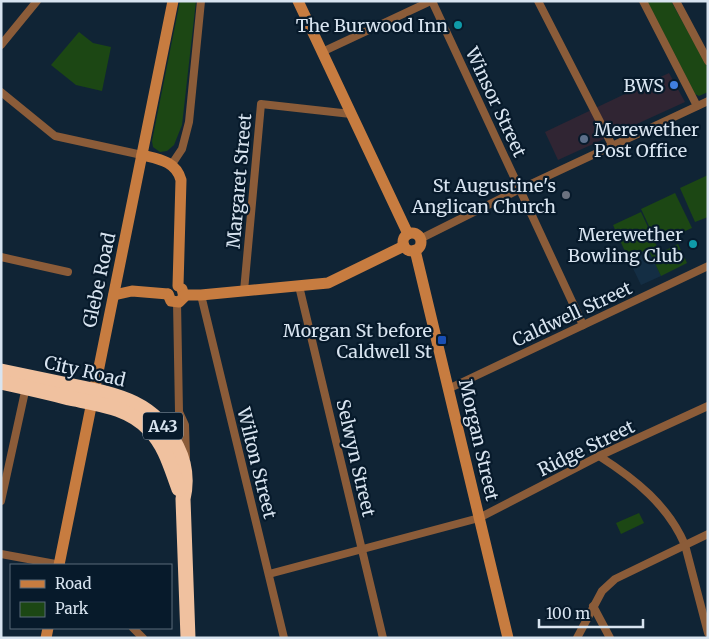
<svg xmlns="http://www.w3.org/2000/svg" width="709" height="639" font-family="Merriweather,serif">
  <style>
    .commercial { fill: #302533 }
    .built { fill: #142e44 }
    .green { fill: #1c4714 }
    .lines { fill: none; stroke-linecap: round; stroke-linejoin: round }
    .street { stroke: #8b5c39; stroke-width: 8 }
    .secondary { stroke: #c77c40; stroke-width: 11 }
    .highway { stroke: #f0c19f; stroke-width: 15 }
    .culture-dot { fill: #0f9aa8; stroke: #071a2b; stroke-width: 2 }
    .shop-dot { fill: #3f7fe0; stroke: #071a2b; stroke-width: 2 }
    .service-dot { fill: #5c6f8a; stroke: #071a2b; stroke-width: 2 }
    .worship-dot { fill: #6b7280; stroke: #071a2b; stroke-width: 2 }
    .transit-dot { fill: #1a4fb4; stroke: #071a2b; stroke-width: 2 }
    .labels { text-anchor: middle; dominant-baseline: central; stroke-width: 4.5; stroke-linejoin: round; paint-order: stroke }
    .shield { fill: #071a2b; stroke: #99a7b5; stroke-width: 1 }
    .shield-label { font-size: 16px; font-weight: bold; fill: #d8e4f0 }
    .poi-label { font-size: 18px; fill: #d8e4f0; stroke: #071a2b; text-anchor: end }
    .street-label { font-size: 18px; fill: #d8e4f0; stroke: #071a2b }
  </style>
  <rect width="100%" height="100%" fill="#102435"/>
  <path class="commercial" d="M 669,73 L 685,102 L 558,160 L 545,132 Z"/>
  <path class="built" d="M 648,249 L 661,276 L 641,285 L 628,258 Z"/>
  <g class="green">
    <path d="M 180,1 L 196,1 L 182,125 L 174,145 L 167,151 L 160,152 L 153,147 L 152,141 Z"/>
    <path d="M 647,1 L 671,1 L 708,68 L 708,92 L 699,96 L 695,94 Z"/>
    <path d="M 79,32 L 93,43 L 111,47 L 102,91 L 76,85 L 51,65 Z"/>
    <path d="M 708,175 L 708,217 L 695,222 L 680,188 Z"/>
    <path d="M 675,193 L 692,228 L 657,243 L 641,209 Z"/>
    <path d="M 641,212 L 660,253 L 678,244 L 687,263 L 661,276 L 648,249 L 628,258 L 613,225 Z"/>
    <path d="M 639,513 L 644,523 L 621,534 L 616,523 Z"/>
  </g>
  <g class="lines">
    <g class="street">
      <path d="M 432,1 L 583,325"/>
      <path d="M 538,1 L 612,145"/>
      <path d="M 643,1 L 697,106"/>
      <path d="M 676,1 L 708,61"/>
      <path d="M 1,45 L 37,1"/>
      <path d="M 322,52 L 431,1"/>
      <path d="M 1,92 L 55,136 L 142,155"/>
      <path d="M 172,164 L 182,149 L 189,122 L 201,1"/>
      <path d="M 420,239 L 520,189 L 708,101"/>
      <path d="M 1,257 L 68,272"/>
      <path d="M 299,286 L 383,638"/>
      <path d="M 244,291 L 261,104 L 351,114"/>
      <path d="M 201,295 L 284,638"/>
      <path d="M 177,302 L 179,412 L 185,425 L 186,457"/>
      <path d="M 448,389 L 708,266"/>
      <path d="M 599,456 C 635,479 668,505 685,545 L 708,633"/>
      <path d="M 1,501 L 26,387"/>
      <path d="M 1,554 L 61,565"/>
      <path d="M 269,574 L 479,518 L 599,456 L 708,406"/>
      <path d="M 593,606 L 610,638"/>
      <path d="M 133,628 L 143,638"/>
      <path d="M 577,638 L 602,591 L 615,579 L 708,534"/>
    </g>
    <g class="secondary">
      <path d="M 298,1 L 408,234"/>
      <path d="M 142,155 C 158,159 176,161 181,180 L 178,286"/>
      <circle cx="412" cy="242" r="9"/>
      <path d="M 415,250 L 508,638"/>
      <path d="M 168,294 L 171,301 L 179,302 L 184,297 L 182,289"/>
      <path d="M 114,295 L 132,291 L 168,294"/>
      <path d="M 184,295 L 201,295 L 328,283 L 404,246"/>
      <path d="M 59,565 L 173,1"/>
      <path d="M 46,638 L 48,628"/>
    </g>
    <g class="highway">
      <path d="M 1,371 C 25,376 49,381 73,386 C 118,395 155,402 177,447 C 185,463 187,482 183,499 L 188,638"/>
      <path d="M 1,382 C 24,387 47,392 69,398 C 98,404 129,407 150,430 C 166,447 171,468 179,489"/>
    </g>
  </g>
  <g class="culture-dot">
    <circle cx="458" cy="25" r="5"/>
    <circle cx="693" cy="244" r="5"/>
  </g>
  <circle class="shop-dot" cx="674" cy="85" r="5"/>
  <circle class="service-dot" cx="584" cy="139" r="5"/>
  <circle class="worship-dot" cx="566" cy="195" r="5"/>
  <rect class="transit-dot" x="437" y="335" width="10" height="10" rx="2.5"/>
  <g class="labels">
    <rect class="shield" x="143" y="412.5" width="40" height="27" rx="4"/>
    <g class="shield-label">
      <text x="163" y="426">A43</text>
    </g>
    <g class="poi-label">
      <text x="448" y="25">The Burwood Inn</text>
      <text x="664" y="85">BWS</text>
      <text x="594" y="129" text-anchor="start">Merewether<tspan x="594" dy="21">Post Office</tspan></text>
      <text x="556" y="185">St Augustine's<tspan x="556" dy="21">Anglican Church</tspan></text>
      <text x="683" y="234">Merewether<tspan x="683" dy="21">Bowling Club</tspan></text>
      <text x="432" y="330">Morgan St before<tspan x="432" dy="21">Caldwell St</tspan></text>
    </g>
    <g class="street-label">
      <text transform="translate(496 102) rotate(65)">Winsor Street</text>
      <text transform="translate(239 181) rotate(-85)">Margaret Street</text>
      <text transform="translate(99 280) rotate(-78)">Glebe Road</text>
      <text transform="translate(572 314) rotate(-25)">Caldwell Street</text>
      <text transform="translate(85 371) rotate(13)">City Road</text>
      <text transform="translate(479 440) rotate(77)">Morgan Street</text>
      <text transform="translate(586 448) rotate(-26)">Ridge Street</text>
      <text transform="translate(356 458) rotate(77)">Selwyn Street</text>
      <text transform="translate(257 463) rotate(76)">Wilton Street</text>
    </g>
  </g>
  <rect width="709" height="639" fill="none" stroke="#d8e4f0" stroke-width="5"/>
  <rect x="10" y="564" width="162" height="65" fill="#071a2b" stroke="#5b6b7a"/>
  <rect x="20" y="580" width="25" height="8" fill="#c77c40" stroke="#5b6b7a"/>
  <text x="55" y="589" font-size="15" fill="#d8e4f0">Road</text>
  <rect x="20" y="602" width="25" height="15" fill="#1c4714" stroke="#5b6b7a"/>
  <text x="55" y="614" font-size="15" fill="#d8e4f0">Park</text>
  <path d="M539 619v8h104v-8" fill="none" stroke="#d8e4f0" stroke-width="2.5"/>
  <text x="546" y="619" font-size="15" fill="#d8e4f0" stroke="#071a2b" stroke-width="4" paint-order="stroke">100 m</text>
</svg>
